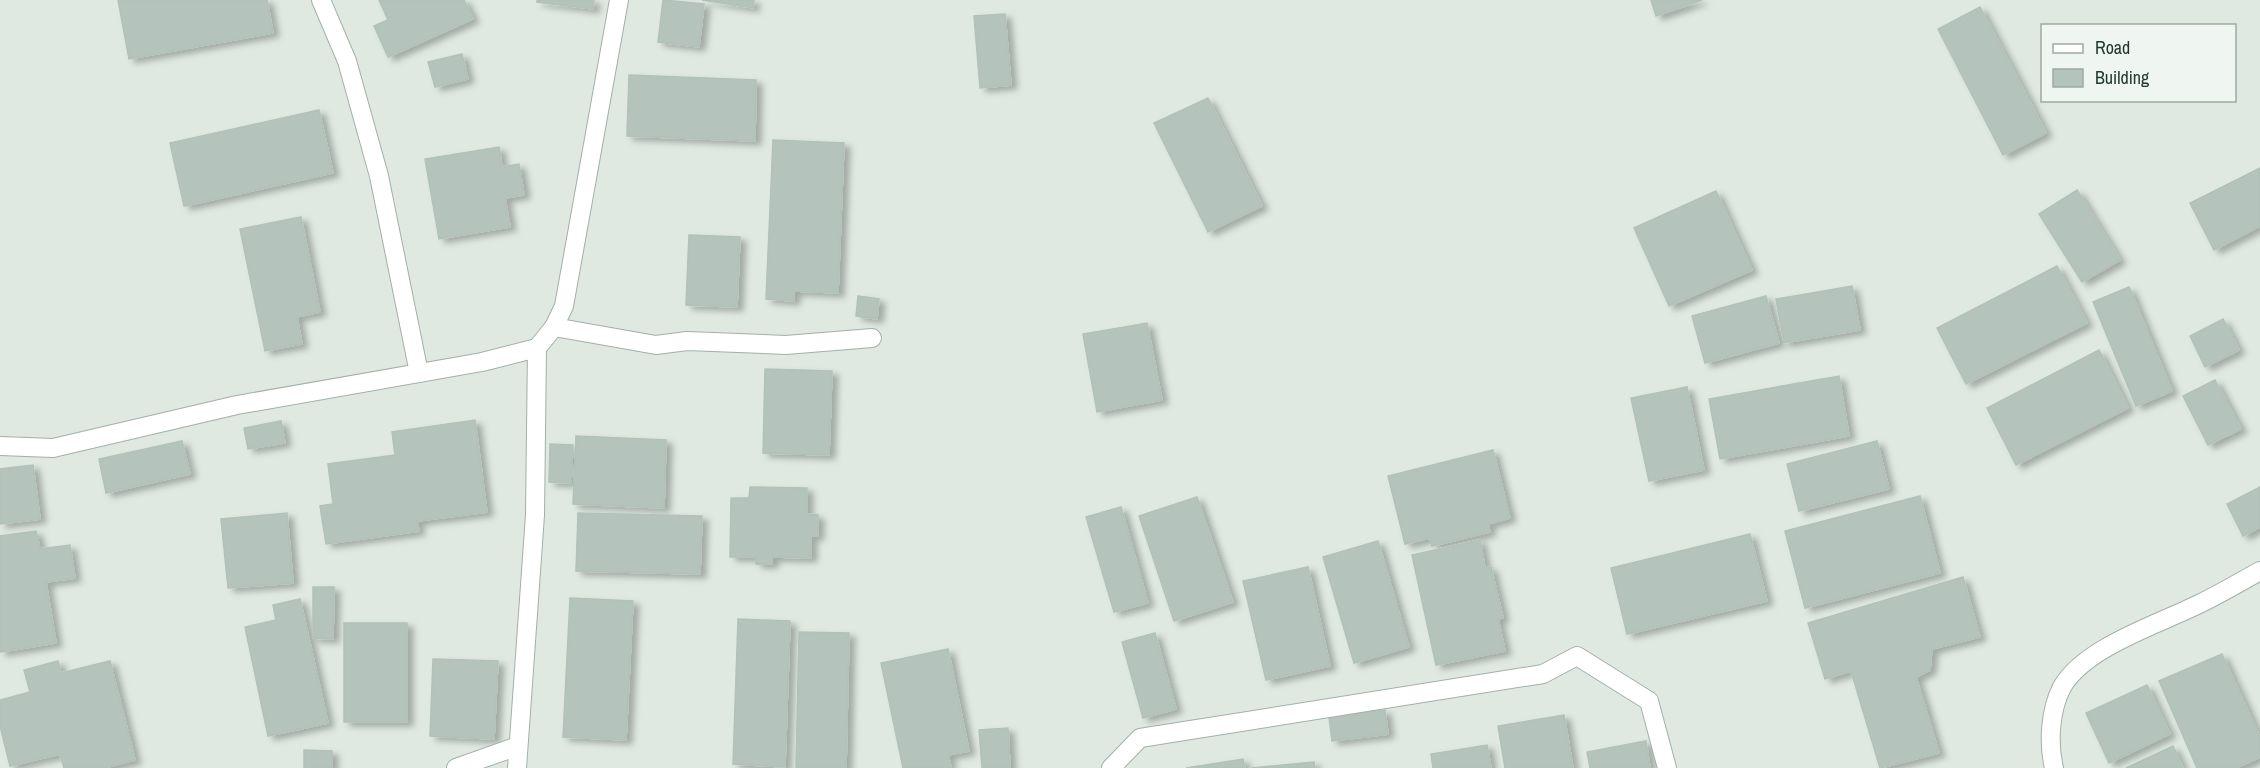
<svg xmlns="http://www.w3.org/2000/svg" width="2260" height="768" font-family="'Archivo Narrow',sans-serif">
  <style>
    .building { fill: #b4c3bb; stroke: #b2c2b8; stroke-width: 1.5; filter: url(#shadow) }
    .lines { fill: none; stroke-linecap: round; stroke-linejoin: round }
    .minor-casing { stroke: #a2b0a8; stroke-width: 20 }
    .minor { stroke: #fff; stroke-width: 18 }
  </style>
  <defs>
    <filter id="shadow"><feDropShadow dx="6" dy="4" stdDeviation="3" flood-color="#0004"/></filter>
  </defs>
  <rect width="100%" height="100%" fill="#dfe9e2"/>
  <g class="building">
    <path d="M 118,0 L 267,0 L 273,33 L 129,59 Z"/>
    <path d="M 379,0 L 464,0 L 473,19 L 388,57 L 374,26 L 388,20 Z"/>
    <path d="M 537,0 L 594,0 L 593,9 L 537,2 Z"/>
    <path d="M 663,0 L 704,4 L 699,47 L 658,42 Z"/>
    <path d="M 702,0 L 754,0 L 753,8 Z"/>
    <path d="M 1651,0 L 1702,0 L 1656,16 Z"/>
    <path d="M 1980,7 L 2046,133 L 2003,155 L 1938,29 Z"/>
    <path d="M 1005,14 L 1011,85 L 980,88 L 974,16 Z"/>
    <path d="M 462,54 L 468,79 L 435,87 L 428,62 Z"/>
    <path d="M 629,75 L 756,80 L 755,141 L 627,136 Z"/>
    <path d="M 1208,98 L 1262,206 L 1208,232 L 1154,123 Z"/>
    <path d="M 319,110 L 333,173 L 184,206 L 170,143 Z"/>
    <path d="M 773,140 L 844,143 L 838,293 L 794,291 L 794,301 L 766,299 Z"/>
    <path d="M 499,147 L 502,167 L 519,164 L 524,195 L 505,198 L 510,227 L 439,239 L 425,159 Z"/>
    <path d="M 2260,168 L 2260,226 L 2214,250 L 2190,203 Z"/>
    <path d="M 2077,190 L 2120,260 L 2082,282 L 2039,214 Z"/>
    <path d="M 1716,191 L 1752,270 L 1669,306 L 1634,228 Z"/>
    <path d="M 301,217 L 320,312 L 297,317 L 302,344 L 265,351 L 240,229 Z"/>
    <path d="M 689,235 L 740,237 L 737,307 L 686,305 Z"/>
    <path d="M 2057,266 L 2087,323 L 1966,384 L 1937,328 Z"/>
    <path d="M 1852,286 L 1860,330 L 1784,343 L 1776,299 Z"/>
    <path d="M 2129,287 L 2172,391 L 2136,406 L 2093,302 Z"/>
    <path d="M 858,296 L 879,299 L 877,319 L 856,316 Z"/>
    <path d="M 1766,296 L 1779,343 L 1705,363 L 1692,316 Z"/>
    <path d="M 2223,319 L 2239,350 L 2205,367 L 2190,336 Z"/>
    <path d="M 1147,323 L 1162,400 L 1097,412 L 1083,334 Z"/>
    <path d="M 2099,350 L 2128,408 L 2016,465 L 1987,408 Z"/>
    <path d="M 765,369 L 832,371 L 829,455 L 763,453 Z"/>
    <path d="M 1839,376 L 1849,436 L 1720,459 L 1709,399 Z"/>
    <path d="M 2215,380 L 2241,429 L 2208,445 L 2183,396 Z"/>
    <path d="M 1687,387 L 1704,470 L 1649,481 L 1631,398 Z"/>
    <path d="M 475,420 L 487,512 L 417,521 L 419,531 L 326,544 L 320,506 L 333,504 L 328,464 L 395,455 L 392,432 Z"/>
    <path d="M 281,421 L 285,443 L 248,449 L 244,428 Z"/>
    <path d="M 576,436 L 666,440 L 664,508 L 573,504 Z"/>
    <path d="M 182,441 L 190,474 L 106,493 L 99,459 Z"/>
    <path d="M 1877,441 L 1889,489 L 1799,511 L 1787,464 Z"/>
    <path d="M 550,444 L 573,445 L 571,483 L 549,482 Z"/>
    <path d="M 1493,450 L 1510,518 L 1488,524 L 1490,532 L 1432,546 L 1430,538 L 1405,544 L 1388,476 Z"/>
    <path d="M 33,465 L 40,519 L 0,524 L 0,469 Z"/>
    <path d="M 750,487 L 807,488 L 807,514 L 818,515 L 818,536 L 811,536 L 811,558 L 772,557 L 772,564 L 756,564 L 756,557 L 730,557 L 731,498 L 749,498 Z"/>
    <path d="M 2260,487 L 2260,527 L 2243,536 L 2227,504 Z"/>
    <path d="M 1920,496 L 1940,573 L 1805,608 L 1785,531 Z"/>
    <path d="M 1197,497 L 1233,602 L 1174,621 L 1139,516 Z"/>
    <path d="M 1121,507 L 1148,603 L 1114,612 L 1086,517 Z"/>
    <path d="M 287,513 L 293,583 L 228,588 L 221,519 Z"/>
    <path d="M 578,513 L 702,516 L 700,574 L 576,571 Z"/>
    <path d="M 36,531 L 40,549 L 70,545 L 75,578 L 46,582 L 56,643 L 0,652 L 0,536 Z"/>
    <path d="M 1750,534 L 1767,601 L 1627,634 L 1611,568 Z"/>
    <path d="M 1480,540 L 1485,568 L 1491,567 L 1503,618 L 1498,619 L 1505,651 L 1436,665 L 1412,555 Z"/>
    <path d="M 1378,541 L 1409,647 L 1354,663 L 1323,557 Z"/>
    <path d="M 1308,567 L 1330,666 L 1266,680 L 1243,581 Z"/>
    <path d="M 1963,577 L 1980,637 L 1932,649 L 1930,670 L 1916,677 L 1939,753 L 1880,768 L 1851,671 L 1825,679 L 1808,623 Z"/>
    <path d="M 313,587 L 334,587 L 333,639 L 313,638 Z"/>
    <path d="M 570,598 L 633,601 L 626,740 L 563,737 Z"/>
    <path d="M 300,599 L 328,723 L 268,736 L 245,627 L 276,620 L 273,605 Z"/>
    <path d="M 738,619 L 790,621 L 785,767 L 733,764 Z"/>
    <rect x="344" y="623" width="63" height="99"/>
    <path d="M 799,632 L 849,633 L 846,768 L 796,768 Z"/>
    <path d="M 1155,633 L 1176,709 L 1143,718 L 1122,642 Z"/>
    <path d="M 948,649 L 969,751 L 948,755 L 951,767 L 903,768 L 881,663 Z"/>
    <path d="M 2222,654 L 2260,738 L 2260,757 L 2236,768 L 2197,768 L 2159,681 Z"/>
    <path d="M 433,659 L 498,661 L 494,739 L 430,736 Z"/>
    <path d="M 58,661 L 61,673 L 110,661 L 135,760 L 104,768 L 64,768 L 60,754 L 10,766 L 0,726 L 0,700 L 30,692 L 24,670 Z"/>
    <path d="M 2147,685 L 2170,734 L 2109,763 L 2086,713 Z"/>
    <path d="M 1385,710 L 1388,734 L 1332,741 L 1329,717 Z"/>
    <path d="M 1564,715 L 1573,768 L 1505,768 L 1498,726 Z"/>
    <path d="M 1008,728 L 1010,768 L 982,768 L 979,730 Z"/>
    <path d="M 1646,741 L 1650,768 L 1590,768 L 1587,752 Z"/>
    <path d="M 1487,745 L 1491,768 L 1433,768 L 1431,754 Z"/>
    <path d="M 2173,746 L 2183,768 L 2126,768 Z"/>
    <path d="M 304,750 L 332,751 L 332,768 L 304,768 Z"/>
    <path d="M 1243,759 L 1245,768 L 1186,768 Z"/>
    <path d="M 1314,762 L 1315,768 L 1251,768 Z"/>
  </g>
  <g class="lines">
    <g class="minor-casing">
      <g id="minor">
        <path d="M 321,0 L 347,61 L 379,176 L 419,373"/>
        <path d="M 554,327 L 656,345 L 687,341 L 786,345 L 872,338"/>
        <path d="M 537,348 L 554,327 L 564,306 L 619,0"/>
        <path d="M 0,446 L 53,448 L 237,405 L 482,362 L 537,348 L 535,515 L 517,768"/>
        <path d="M 456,768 L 518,746"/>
        <path d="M 1111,768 L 1140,738 L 1543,674 L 1577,656 L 1649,701 L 1667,768"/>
        <path d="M 2054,768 C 2048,743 2050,710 2062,687 C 2085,647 2159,624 2199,604 C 2220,594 2240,582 2260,571"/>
      </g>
    </g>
    <use href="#minor" class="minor"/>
  </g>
  <rect x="2041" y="24" width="195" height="78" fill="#eff6f1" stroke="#9daaa3" stroke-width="1.5"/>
  <rect x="2053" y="44" width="30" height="9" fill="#ffffff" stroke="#9daaa3" stroke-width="1.5"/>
  <text x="2095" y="54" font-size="18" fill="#21372d">Road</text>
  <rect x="2053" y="69" width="30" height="18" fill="#b4c3bb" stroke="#9daaa3" stroke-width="1.5"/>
  <text x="2095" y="84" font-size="18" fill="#21372d">Building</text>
</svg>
